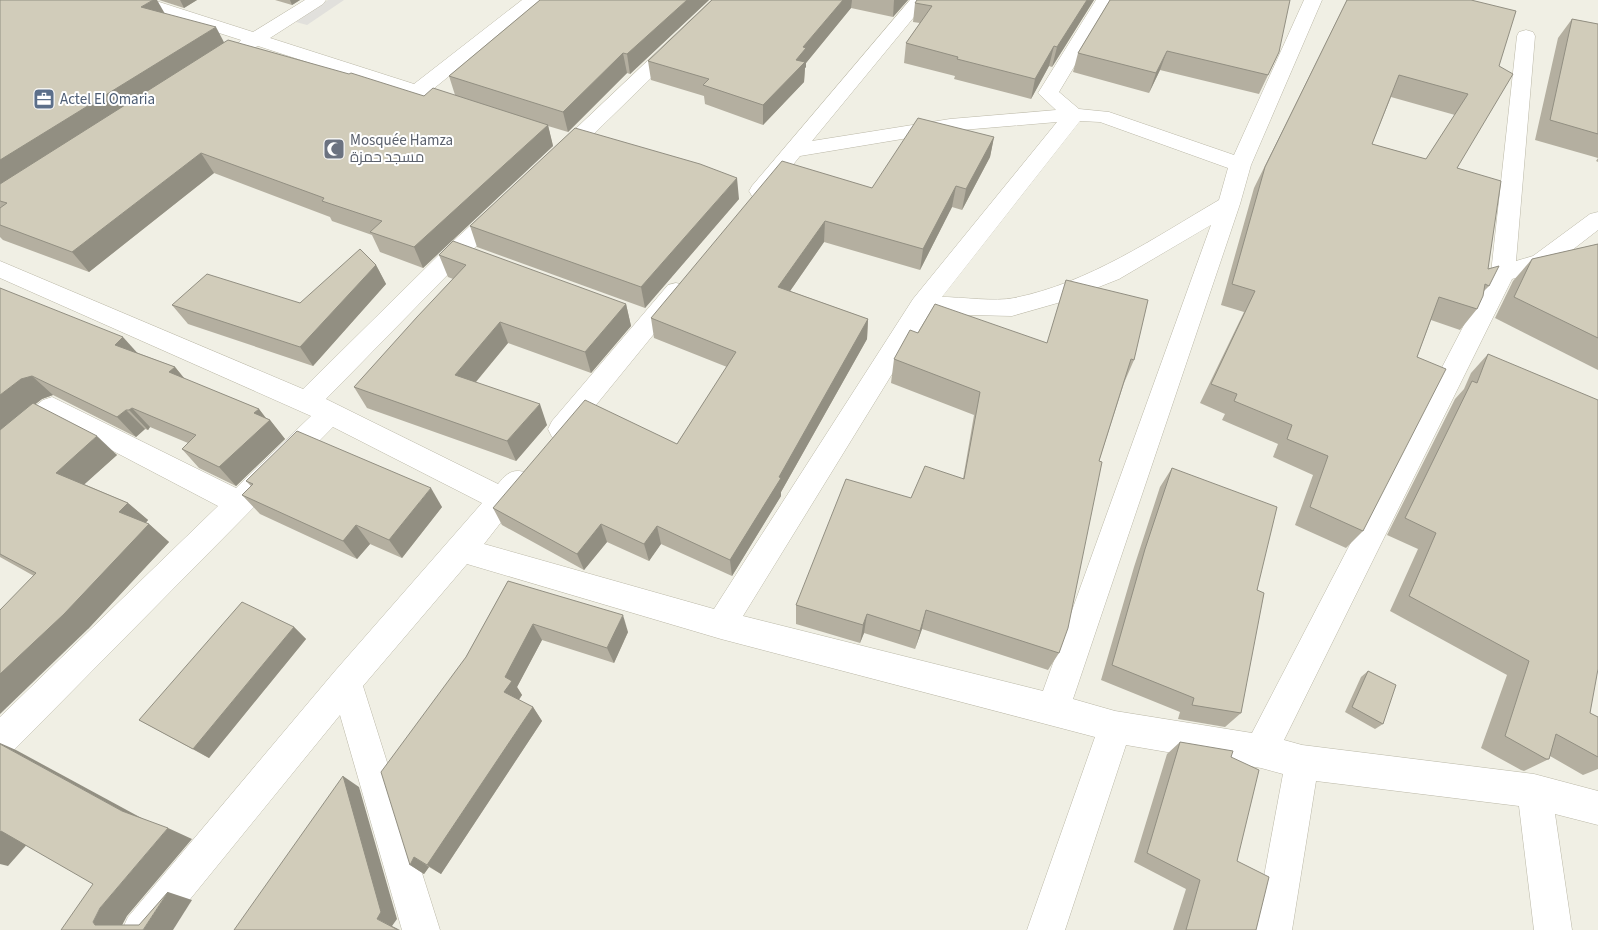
<svg xmlns="http://www.w3.org/2000/svg" width="1598" height="930" font-family="'Source Sans 3',Cairo,sans-serif">
  <style>
    .parking { fill: #e1e0dc }
    .lines { fill: none; stroke-linecap: round; stroke-linejoin: round }
    .street-casing { stroke: #bbb8a7; stroke-width: 1 }
    .street { fill: #fff; fill-rule: evenodd }
    .wall { fill: #b4afa0; fill-rule: evenodd }
    .shaded-wall { fill: #928f82 }
    .building { fill: #d1ccba; stroke: #928f82; fill-rule: evenodd }
    .labels { text-anchor: middle; dominant-baseline: central; stroke-width: 4; stroke-linejoin: round; paint-order: stroke }
    .far-service-label { font-size: 15px; fill: #4e5e75; stroke: #fff; text-anchor: start }
    .far-worship-label { font-size: 15px; fill: #5b616d; stroke: #fff; text-anchor: start }
  </style>
  <rect width="100%" height="100%" fill="#f0efe4"/>
  <path class="parking" d="M 328,0 L 344,0 L 307,25 L 296,22 Z"/>
  <g class="lines">
    <g class="street-casing">
      <g id="street">
        <path d="M 126,0 L 153,0 L 253,32 L 305,0 L 326,0 L 323,4 L 270,38 L 414,84 L 522,0 L 542,0 L 432,90 L 468,102 L 471,106 L 468,110 L 461,112 L 258,46 L 245,52 L 238,50 L 236,46 L 241,40 L 129,4 Z"/>
        <path d="M 712,0 L 731,0 L 565,162 L 558,164 L 551,162 L 547,157 L 551,152 Z"/>
        <path d="M 910,0 L 928,0 L 812,141 L 950,119 L 1056,110 L 1038,93 L 1096,0 L 1114,0 L 1059,92 L 1079,109 L 1109,112 L 1234,155 L 1304,0 L 1322,0 L 1251,165 L 1240,204 L 1073,699 L 1115,711 L 1252,733 L 1491,273 L 1517,36 L 1519,32 L 1526,30 L 1533,32 L 1535,36 L 1516,261 L 1533,256 L 1590,214 L 1598,212 L 1598,230 L 1549,268 L 1512,279 L 1284,740 L 1302,745 L 1534,774 L 1598,791 L 1598,825 L 1555,814 L 1572,930 L 1534,930 L 1519,806 L 1316,781 L 1292,930 L 1254,930 L 1283,774 L 1261,768 L 1126,745 L 1065,930 L 1027,930 L 1095,737 L 721,639 L 467,564 L 363,686 L 440,930 L 402,930 L 340,715 L 165,930 L 122,930 L 128,917 L 335,671 L 482,503 L 333,427 L 12,752 L 0,757 L 0,717 L 218,506 L 54,420 L 10,457 L 0,460 L 0,434 L 43,400 L 52,397 L 236,488 L 311,416 L 0,278 L 0,261 L 303,389 L 449,245 L 493,205 L 501,203 L 509,205 L 512,210 L 509,215 L 465,257 L 326,399 L 498,484 C 507,473 513,468 527,473 L 531,481 L 527,489 L 484,544 L 714,609 L 913,299 L 1057,122 L 950,131 L 800,156 L 768,196 L 760,198 L 752,196 L 749,191 L 752,186 ZM 1080,121 L 1100,122 L 1228,168 L 1219,200 C 1154,238 1089,283 1014,298 C 995,302 962,297 942,297 ZM 1211,225 L 1043,691 L 743,616 L 929,314 L 1012,316 L 1061,302 L 1119,279 Z"/>
        <path d="M 676,283 L 684,285 L 688,291 L 684,297 L 570,437 L 561,440 L 552,437 L 548,429 L 552,421 L 668,285 Z"/>
      </g>
    </g>
    <use href="#street" class="street"/>
  </g>
  <g class="wall">
    <path d="M 0,0 L 165,14 L 224,43 L 424,96 L 455,95 L 449,76 L 540,0 L 709,0 L 630,74 L 627,73 L 568,132 L 548,126 L 553,146 L 423,268 L 380,252 L 372,235 L 332,221 L 330,217 L 214,173 L 89,272 L 3,240 L 0,237 Z"/>
    <path d="M 159,0 L 197,0 L 184,8 Z"/>
    <path d="M 275,0 L 300,0 L 292,5 Z"/>
    <path d="M 712,0 L 908,0 L 893,17 L 851,8 L 806,63 L 806,67 L 805,68 L 804,82 L 763,125 L 705,104 L 704,96 L 651,80 L 648,61 Z"/>
    <path d="M 917,0 L 1094,0 L 1052,67 L 1049,66 L 1031,99 L 954,79 L 955,76 L 904,63 L 906,43 L 920,23 L 913,22 L 915,3 Z"/>
    <path d="M 1110,0 L 1279,52 L 1259,94 L 1160,70 L 1149,93 L 1073,72 L 1078,53 Z"/>
    <path d="M 1347,0 L 1516,11 L 1457,168 L 1488,269 L 1489,286 L 1484,291 L 1477,309 L 1460,330 L 1431,320 L 1417,357 L 1363,531 L 1346,548 L 1295,525 L 1313,475 L 1273,457 L 1278,444 L 1222,420 L 1225,414 L 1200,403 L 1244,312 L 1221,305 L 1254,188 ZM 1391,97 L 1455,115 L 1426,159 L 1372,144 Z"/>
    <path d="M 1572,19 L 1598,24 L 1598,162 L 1596,161 L 1598,158 L 1535,140 L 1558,38 Z"/>
    <path d="M 994,137 L 990,157 L 962,210 L 952,207 L 920,270 L 824,242 L 790,291 L 868,319 L 867,339 L 781,492 L 781,496 L 732,576 L 661,544 L 649,561 L 607,542 L 584,570 L 502,525 L 493,508 L 677,444 L 727,367 L 654,338 L 651,318 L 872,188 Z"/>
    <path d="M 739,199 L 645,308 L 477,247 L 470,226 Z"/>
    <path d="M 1598,244 L 1598,370 L 1495,318 L 1513,281 L 1532,259 Z"/>
    <path d="M 439,255 L 626,304 L 631,326 L 591,373 L 508,343 L 476,382 L 547,425 L 516,461 L 367,408 L 354,387 L 453,279 L 448,277 Z"/>
    <path d="M 376,265 L 386,284 L 313,366 L 188,324 L 172,305 L 300,303 Z"/>
    <path d="M 0,288 L 138,353 L 175,367 L 185,379 L 259,409 L 266,418 L 270,420 L 285,439 L 236,486 L 199,468 L 182,449 L 188,443 L 150,427 L 148,430 L 145,429 L 136,437 L 53,395 L 42,399 L 35,404 L 117,455 L 84,484 L 128,503 L 148,520 L 146,523 L 149,524 L 169,542 L 88,629 L 34,576 L 0,557 Z"/>
    <path d="M 918,333 L 1047,343 L 1134,360 L 1124,383 L 1099,461 L 1059,653 L 1048,670 L 922,629 L 915,649 L 864,633 L 860,643 L 796,624 L 796,605 L 911,498 L 963,479 L 974,415 L 891,383 L 894,359 Z"/>
    <path d="M 1488,354 L 1590,713 L 1598,717 L 1598,769 L 1583,775 L 1550,756 L 1549,759 L 1524,771 L 1521,770 L 1481,748 L 1507,675 L 1390,611 L 1418,549 L 1387,535 L 1455,399 L 1464,389 L 1471,373 Z"/>
    <path d="M 1172,468 L 1257,590 L 1241,713 L 1225,727 L 1178,719 L 1180,712 L 1101,680 L 1134,567 L 1160,487 Z"/>
    <path d="M 246,481 L 442,507 L 402,558 L 370,544 L 357,559 L 260,514 L 242,495 L 251,486 Z"/>
    <path d="M 508,581 L 628,632 L 614,663 L 542,640 L 517,687 L 522,695 L 519,700 L 533,707 L 542,721 L 441,874 L 429,867 L 424,874 L 410,865 L 466,657 Z"/>
    <path d="M 294,627 L 306,639 L 209,758 L 139,720 Z"/>
    <path d="M 1368,671 L 1383,724 L 1375,729 L 1345,712 L 1361,677 Z"/>
    <path d="M 1180,742 L 1231,757 L 1237,861 L 1256,930 L 1173,930 L 1186,889 L 1134,862 L 1167,754 Z"/>
  </g>
  <g class="shaded-wall">
    <path d="M 153,0 L 157,0 L 168,19 L 141,7 Z"/>
    <path d="M 180,0 L 197,0 L 184,8 Z"/>
    <path d="M 290,0 L 300,0 L 292,5 Z"/>
    <path d="M 687,0 L 709,0 L 630,74 L 627,54 Z"/>
    <path d="M 843,0 L 852,0 L 851,8 L 806,63 L 806,67 L 805,68 L 804,82 L 763,125 L 763,105 L 796,60 L 803,47 Z"/>
    <path d="M 894,0 L 908,0 L 893,17 Z"/>
    <path d="M 1087,0 L 1094,0 L 1052,67 L 1057,47 Z"/>
    <path d="M 216,27 L 227,48 L 0,192 L 0,160 Z"/>
    <path d="M 1054,46 L 1049,66 L 1031,99 L 1035,79 Z"/>
    <path d="M 1167,51 L 1160,70 L 1149,93 L 1156,73 Z"/>
    <path d="M 623,53 L 627,73 L 568,132 L 563,112 Z"/>
    <path d="M 548,125 L 553,146 L 423,268 L 414,247 Z"/>
    <path d="M 994,137 L 990,157 L 962,210 L 966,189 Z"/>
    <path d="M 201,153 L 214,173 L 89,272 L 72,252 Z"/>
    <path d="M 737,178 L 739,199 L 645,308 L 641,287 Z"/>
    <path d="M 956,186 L 952,207 L 920,270 L 923,249 Z"/>
    <path d="M 825,221 L 824,242 L 779,307 L 778,287 Z"/>
    <path d="M 376,265 L 386,284 L 313,366 L 300,347 Z"/>
    <path d="M 626,304 L 631,326 L 591,373 L 585,352 Z"/>
    <path d="M 868,319 L 867,339 L 781,492 L 781,496 L 732,576 L 730,560 L 779,477 Z"/>
    <path d="M 500,322 L 508,343 L 464,396 L 455,375 Z"/>
    <path d="M 123,337 L 141,357 L 115,345 Z"/>
    <path d="M 175,367 L 191,387 L 169,372 Z"/>
    <path d="M 32,376 L 53,395 L 42,399 L 0,432 L 0,395 L 21,379 Z"/>
    <path d="M 540,404 L 547,425 L 516,461 L 507,441 Z"/>
    <path d="M 132,408 L 150,427 L 148,430 L 129,410 Z"/>
    <path d="M 259,409 L 268,421 L 270,420 L 285,439 L 236,486 L 219,467 L 254,413 Z"/>
    <path d="M 126,410 L 145,429 L 136,437 L 117,417 Z"/>
    <path d="M 97,436 L 117,455 L 77,491 L 56,473 Z"/>
    <path d="M 431,488 L 442,507 L 402,558 L 389,540 Z"/>
    <path d="M 128,503 L 148,520 L 139,530 L 119,512 Z"/>
    <path d="M 149,524 L 169,542 L 88,629 L 0,714 L 0,674 Z"/>
    <path d="M 601,524 L 607,542 L 584,570 L 577,554 Z"/>
    <path d="M 356,525 L 370,544 L 357,559 L 343,541 Z"/>
    <path d="M 657,526 L 661,544 L 649,561 L 644,544 Z"/>
    <path d="M 926,610 L 922,629 L 915,649 L 920,631 Z"/>
    <path d="M 867,614 L 864,633 L 860,643 L 863,625 Z"/>
    <path d="M 623,615 L 628,632 L 614,663 L 607,648 Z"/>
    <path d="M 533,624 L 542,640 L 517,687 L 522,695 L 514,706 L 504,692 L 505,677 Z"/>
    <path d="M 294,627 L 306,639 L 209,758 L 193,749 Z"/>
    <path d="M 533,707 L 542,721 L 441,874 L 427,865 Z"/>
    <path d="M 0,743 L 16,750 L 147,821 L 122,811 L 0,744 Z"/>
    <path d="M 343,776 L 359,787 L 397,919 L 392,926 L 400,930 L 398,930 L 377,919 Z"/>
    <path d="M 168,828 L 192,839 L 127,916 L 120,929 L 95,925 L 93,922 L 100,908 Z"/>
    <path d="M 1,831 L 30,841 L 8,866 L 0,864 L 0,832 Z"/>
    <path d="M 414,857 L 429,867 L 424,874 L 410,865 Z"/>
    <path d="M 168,892 L 192,900 L 173,930 L 143,930 Z"/>
  </g>
  <g class="building">
    <path d="M 0,0 L 153,0 L 141,7 L 216,27 L 0,160 Z"/>
    <path d="M 540,0 L 687,0 L 627,54 L 623,53 L 563,112 L 449,76 Z"/>
    <path d="M 712,0 L 843,0 L 803,47 L 806,48 L 796,60 L 805,62 L 763,105 L 703,85 L 709,79 L 648,61 Z"/>
    <path d="M 917,0 L 1087,0 L 1057,47 L 1054,46 L 1035,79 L 957,59 L 958,57 L 906,43 L 932,6 L 915,3 Z"/>
    <path d="M 1110,0 L 1290,0 L 1279,52 L 1268,75 L 1167,51 L 1156,73 L 1078,53 Z"/>
    <path d="M 1347,0 L 1471,0 L 1516,11 L 1499,66 L 1513,74 L 1457,168 L 1501,181 L 1488,269 L 1499,266 L 1489,286 L 1485,284 L 1483,296 L 1477,309 L 1439,297 L 1417,357 L 1446,369 L 1363,531 L 1310,507 L 1328,456 L 1287,439 L 1292,425 L 1234,401 L 1237,394 L 1211,384 L 1255,291 L 1232,284 L 1265,167 ZM 1399,75 L 1468,94 L 1426,159 L 1372,144 Z"/>
    <path d="M 1572,19 L 1598,24 L 1598,134 L 1550,120 Z"/>
    <path d="M 228,40 L 349,74 L 351,73 L 424,96 L 433,88 L 548,125 L 414,247 L 370,232 L 382,221 L 322,201 L 324,198 L 201,153 L 72,252 L 0,225 L 0,208 L 7,203 L 0,201 L 0,184 Z"/>
    <path d="M 918,118 L 994,137 L 966,189 L 956,186 L 923,249 L 825,221 L 778,287 L 868,319 L 779,477 L 781,478 L 730,560 L 657,526 L 644,544 L 601,524 L 577,554 L 493,508 L 585,400 L 677,444 L 736,352 L 651,318 L 782,161 L 872,188 Z"/>
    <path d="M 575,128 L 700,164 L 737,178 L 641,287 L 470,226 Z"/>
    <path d="M 453,241 L 626,304 L 585,352 L 500,322 L 455,375 L 540,404 L 507,441 L 354,387 L 417,317 L 466,265 L 439,255 Z"/>
    <path d="M 1598,244 L 1598,338 L 1514,297 L 1532,259 Z"/>
    <path d="M 360,249 L 376,265 L 300,347 L 172,305 L 207,274 L 300,303 Z"/>
    <path d="M 1066,280 L 1148,300 L 1134,360 L 1131,359 L 1099,461 L 1102,462 L 1068,628 L 1059,653 L 926,610 L 920,631 L 867,614 L 863,625 L 796,605 L 846,479 L 911,498 L 925,466 L 964,479 L 980,392 L 894,359 L 910,330 L 918,333 L 935,304 L 1047,343 Z"/>
    <path d="M 0,288 L 123,337 L 115,345 L 175,367 L 169,372 L 259,409 L 254,413 L 270,420 L 219,467 L 182,449 L 196,435 L 132,408 L 129,410 L 126,410 L 117,417 L 32,376 L 21,379 L 0,395 Z"/>
    <path d="M 1488,354 L 1598,400 L 1598,669 L 1590,713 L 1598,717 L 1598,757 L 1556,734 L 1549,759 L 1546,759 L 1505,736 L 1529,661 L 1409,596 L 1436,533 L 1405,518 L 1472,381 L 1477,383 Z"/>
    <path d="M 33,403 L 97,436 L 56,473 L 128,503 L 119,512 L 149,524 L 64,614 L 0,674 L 0,610 L 36,573 L 0,554 L 0,430 Z"/>
    <path d="M 297,431 L 431,488 L 389,540 L 356,525 L 343,541 L 242,495 L 253,484 L 246,481 Z"/>
    <path d="M 1172,468 L 1277,507 L 1257,590 L 1264,593 L 1241,713 L 1192,705 L 1194,698 L 1112,665 L 1145,549 Z"/>
    <path d="M 508,581 L 623,615 L 607,648 L 533,624 L 505,677 L 512,681 L 504,692 L 533,707 L 427,865 L 414,857 L 410,865 L 381,772 L 466,657 Z"/>
    <path d="M 242,602 L 294,627 L 193,749 L 139,720 Z"/>
    <path d="M 1368,671 L 1396,685 L 1383,724 L 1352,707 Z"/>
    <path d="M 1180,742 L 1233,751 L 1231,757 L 1259,770 L 1237,861 L 1269,877 L 1256,930 L 1186,930 L 1200,880 L 1147,853 Z"/>
    <path d="M 0,744 L 122,811 L 168,828 L 100,908 L 93,922 L 95,925 L 139,925 L 168,892 L 143,930 L 61,930 L 93,884 L 1,831 L 0,832 Z"/>
    <path d="M 343,776 L 381,912 L 377,919 L 398,930 L 234,930 Z"/>
  </g>
  <defs>
    <g id="office-square" transform="scale(1.125)"><rect x="-9" y="-9" width="18" height="18" rx="4" fill="#5c6f8a" stroke="#fff"/><path d="M-6-3h4V-5.5h4V-3h4V5H-6ZM-1-4.5V-3h2v-1.5ZM-6 0V1H6V0Z" fill="#fff"/></g>
    <g id="mosque-square" transform="scale(1.125)"><rect x="-9" y="-9" width="18" height="18" rx="4" fill="#6b7280" stroke="#fff"/><path d="M3.5-4.9A6 6 0 1 0 3.5 4.9A5 5 0 1 1 3.5-4.9Z" fill="#fff"/></g>
  </defs>
  <g fill-rule="evenodd">
    <use href="#office-square" x="44" y="99"/>
    <use href="#mosque-square" x="334" y="149"/>
  </g>
  <g class="labels">
    <g class="far-service-label">
      <text x="60" y="99">Actel El Omaria</text>
    </g>
    <g class="far-worship-label">
      <text x="350" y="140">Mosquée Hamza<tspan x="350" dy="17">مسجد حمزة</tspan></text>
    </g>
  </g>
</svg>
